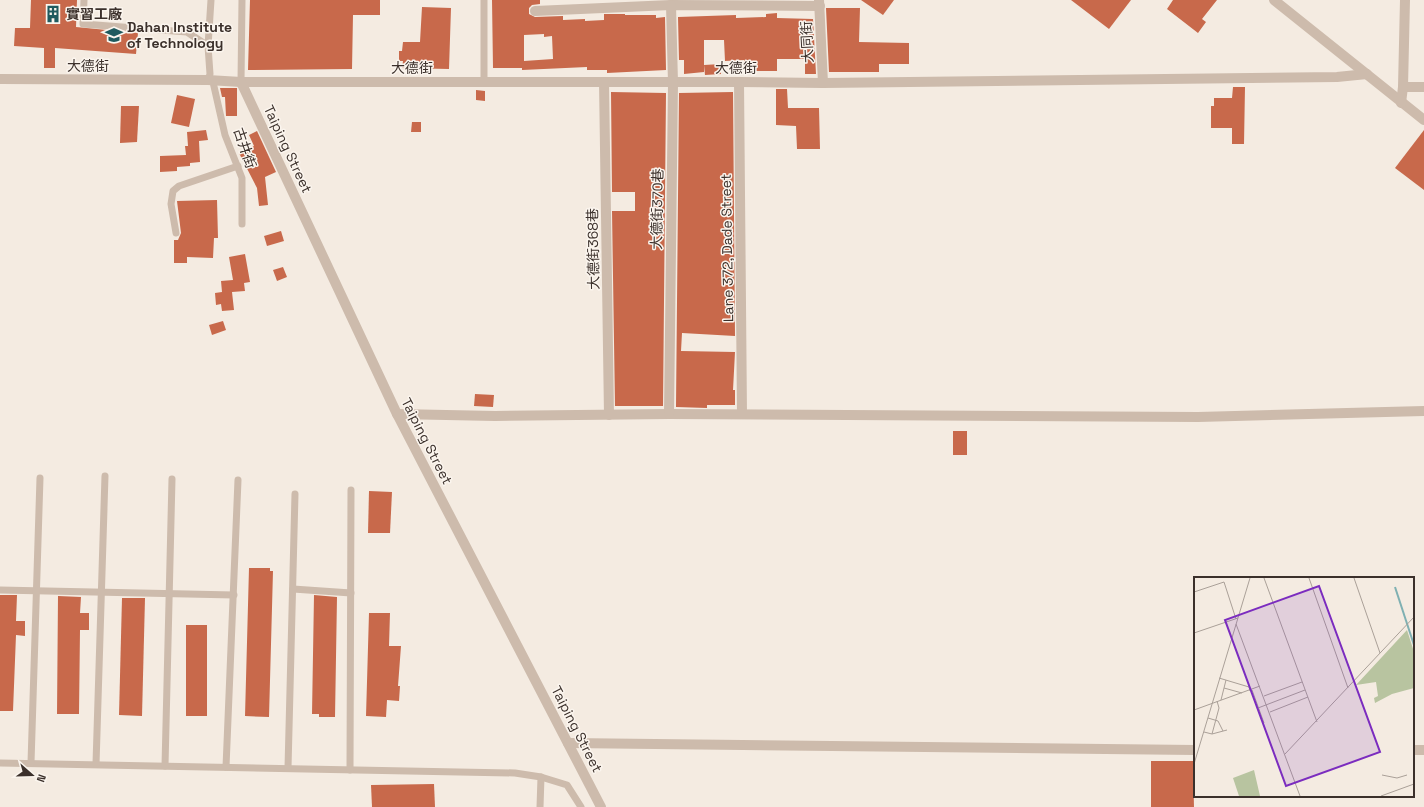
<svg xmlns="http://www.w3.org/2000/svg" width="1424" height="807" font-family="'Space Grotesk','Noto Sans TC',sans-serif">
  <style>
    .building { fill: #c8694b; fill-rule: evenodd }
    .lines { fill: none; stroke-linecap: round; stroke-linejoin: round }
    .service { stroke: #cdbbac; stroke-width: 7 }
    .minor { stroke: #cdbbac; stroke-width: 10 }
    .labels { text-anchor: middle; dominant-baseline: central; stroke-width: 3; stroke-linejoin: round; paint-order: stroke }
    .poi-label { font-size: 14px; font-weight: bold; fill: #3b302b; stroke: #fbf5ee; text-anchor: start }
    .street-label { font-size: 14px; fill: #3b302b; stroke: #fbf5ee }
    .inset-river { fill: none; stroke: #7fb0b2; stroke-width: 2 }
    .inset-road { fill: none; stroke: #aaa098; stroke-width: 1 }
    .view { fill: #7b2cbf; fill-opacity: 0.15; stroke: #7b2cbf; stroke-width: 2 }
    .inset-edge { fill: none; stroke: #3b302b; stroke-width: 2 }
  </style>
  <rect width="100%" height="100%" fill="#f4ebe1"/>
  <g class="building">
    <path d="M 31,0 L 77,0 L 76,27 L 138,33 L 136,54 L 55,48 L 55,68 L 44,68 L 44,48 L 14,46 L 15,28 L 30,28 Z"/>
    <path d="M 250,0 L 380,0 L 380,15 L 353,15 L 352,69 L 248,70 Z"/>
    <path d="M 492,0 L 540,0 L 540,4 L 532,5 L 529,8 L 529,14 L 535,17 L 563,16 L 563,20 L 585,19 L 585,21 L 604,20 L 604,14 L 625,14 L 625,15 L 656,15 L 656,18 L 665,17 L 666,70 L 607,73 L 607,70 L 587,70 L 587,67 L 522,70 L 522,68 L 493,68 ZM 544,34 L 544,37 L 552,36 L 553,59 L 524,61 L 524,35 Z"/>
    <path d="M 861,0 L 894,0 L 883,15 Z"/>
    <path d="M 1071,0 L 1131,0 L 1109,29 Z"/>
    <path d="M 1173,0 L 1217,0 L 1202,19 L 1206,22 L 1198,33 L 1167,9 Z"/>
    <path d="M 422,7 L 451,8 L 449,69 L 402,68 L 403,61 L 399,61 L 399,51 L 402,51 L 403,42 L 420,42 Z"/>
    <path d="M 826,8 L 860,8 L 859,42 L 909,43 L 909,64 L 879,64 L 879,72 L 829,72 Z"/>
    <path d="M 777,13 L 777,18 L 813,19 L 816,74 L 805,74 L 805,59 L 777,59 L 777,71 L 745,71 L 744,60 L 725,61 L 724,40 L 704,40 L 704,72 L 684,74 L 684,60 L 679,60 L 678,17 L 736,15 L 736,18 L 766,17 L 766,14 Z"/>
    <path d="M 721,64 L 721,74 L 705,75 L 704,65 Z"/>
    <path d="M 1233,87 L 1245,87 L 1244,144 L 1232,144 L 1232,128 L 1211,128 L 1211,106 L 1214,106 L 1214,98 L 1232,98 Z"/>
    <path d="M 220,88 L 237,88 L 237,116 L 226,116 L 225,97 L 222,97 Z"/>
    <path d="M 776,89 L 787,89 L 788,108 L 819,108 L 820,149 L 797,149 L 796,126 L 776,125 Z"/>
    <path d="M 476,90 L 485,91 L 485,101 L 476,100 Z"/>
    <path d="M 611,92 L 666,93 L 663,406 L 615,406 L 612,211 L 635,211 L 635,192 L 612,192 Z"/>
    <path d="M 733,92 L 735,336 L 682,333 L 681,351 L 735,352 L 733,390 L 735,390 L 735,405 L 707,405 L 707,408 L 676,407 L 679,93 Z"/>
    <path d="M 177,95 L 195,99 L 189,127 L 171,123 Z"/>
    <path d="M 121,106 L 139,106 L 137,142 L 120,143 Z"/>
    <path d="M 412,122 L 421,122 L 421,132 L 411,132 Z"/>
    <path d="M 206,130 L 208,140 L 199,141 L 200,162 L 190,163 L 190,166 L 177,167 L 177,171 L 160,172 L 160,156 L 186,155 L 185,146 L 188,146 L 187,132 Z"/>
    <path d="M 1424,130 L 1424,190 L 1395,168 Z"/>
    <path d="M 257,131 L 276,172 L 265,177 L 268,205 L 259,206 L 257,188 L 239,153 L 254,146 L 249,135 Z"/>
    <path d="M 217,200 L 218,238 L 214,238 L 213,258 L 187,257 L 187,263 L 174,263 L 174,240 L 178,240 L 181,233 L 177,201 Z"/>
    <path d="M 281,231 L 284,241 L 267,246 L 264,236 Z"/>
    <path d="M 245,254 L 250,282 L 244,283 L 245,291 L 232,292 L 234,310 L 222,311 L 221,304 L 216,305 L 215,293 L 222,292 L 221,281 L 233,280 L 229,257 Z"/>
    <path d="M 283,267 L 287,277 L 277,281 L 273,270 Z"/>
    <path d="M 223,321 L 226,330 L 212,335 L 209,325 Z"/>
    <path d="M 475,394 L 494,395 L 493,407 L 474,406 Z"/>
    <rect x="953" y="431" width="14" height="24"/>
    <path d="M 369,491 L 392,492 L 390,533 L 368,533 Z"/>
    <path d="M 249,568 L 270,568 L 270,571 L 273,571 L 269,717 L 245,716 Z"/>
    <path d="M 0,595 L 17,595 L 16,621 L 25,621 L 25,636 L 16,635 L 13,711 L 0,711 Z"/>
    <path d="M 314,595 L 337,597 L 335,717 L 319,717 L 319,714 L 312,714 Z"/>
    <path d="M 58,596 L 81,597 L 80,613 L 89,613 L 89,630 L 80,630 L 79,714 L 57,714 Z"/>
    <path d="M 122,598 L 145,598 L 142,716 L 119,715 Z"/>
    <path d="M 369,613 L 390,613 L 389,646 L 401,646 L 398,686 L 400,686 L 399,701 L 387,700 L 386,717 L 366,716 Z"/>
    <rect x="186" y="625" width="21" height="91"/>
    <path d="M 1151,761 L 1193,761 L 1194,807 L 1151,807 Z"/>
    <path d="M 434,784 L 435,807 L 372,807 L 371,785 Z"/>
  </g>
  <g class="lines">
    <g class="service">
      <path d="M 84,0 L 83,24 L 187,32 L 208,46"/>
      <path d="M 208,80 L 210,74 L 208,46 L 211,0"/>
      <path d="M 213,82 L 225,135 L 242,178 L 242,224"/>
      <path d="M 241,82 L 242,0"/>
      <path d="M 484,82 L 484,0"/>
      <path d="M 176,233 L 171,204 L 173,191 L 179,186 L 238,166"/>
      <path d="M 293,589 L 351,593"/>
      <path d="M 0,590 L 234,595"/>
      <path d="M 0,763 L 515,773 L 541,777 L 567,785 L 581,807"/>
      <path d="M 31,763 L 40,478"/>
      <path d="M 96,764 L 105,476"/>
      <path d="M 165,766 L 172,479"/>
      <path d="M 226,767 L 238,480"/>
      <path d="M 288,768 L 295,494"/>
      <path d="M 350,770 L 351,490"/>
      <path d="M 540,807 L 541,777"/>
    </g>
    <g class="minor">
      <path d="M 819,0 L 823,83"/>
      <path d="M 1274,0 L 1424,120"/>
      <path d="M 535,11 L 671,5 L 820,6"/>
      <path d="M 0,79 L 208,80 L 241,82 L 739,82 L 823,83 L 1337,77 L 1367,74"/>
      <path d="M 241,82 L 397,414 L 601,807"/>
      <path d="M 604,82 L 609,415"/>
      <path d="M 739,82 L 742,414"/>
      <path d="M 1403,87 L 1424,87"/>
      <path d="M 1401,103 L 1403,87 L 1405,0"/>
      <path d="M 397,414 L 495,416 L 669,414 L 1198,417 L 1424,411"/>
      <path d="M 669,414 L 673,83 L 671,5"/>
      <path d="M 568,743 L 1195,750"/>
      <path d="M 1413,750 L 1424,750"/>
    </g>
  </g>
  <defs>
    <g id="building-bare" transform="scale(1.38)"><path d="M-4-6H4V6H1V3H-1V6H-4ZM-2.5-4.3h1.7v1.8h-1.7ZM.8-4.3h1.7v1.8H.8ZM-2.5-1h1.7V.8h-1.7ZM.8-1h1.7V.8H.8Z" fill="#1f5a5e" stroke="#fbf5ee" stroke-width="2.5" paint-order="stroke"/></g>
    <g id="university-bare" transform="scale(1.38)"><path d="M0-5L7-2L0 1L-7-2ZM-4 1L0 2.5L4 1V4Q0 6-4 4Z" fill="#1f5a5e" stroke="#fbf5ee" stroke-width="2.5" paint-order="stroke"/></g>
  </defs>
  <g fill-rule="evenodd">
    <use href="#building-bare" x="53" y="14"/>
    <use href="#university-bare" x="114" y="35"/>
  </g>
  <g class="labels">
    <g class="poi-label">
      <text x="66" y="14">實習工廠</text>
      <text x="127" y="27">Dahan Institute<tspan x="127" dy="16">of Technology</tspan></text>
    </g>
    <g class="street-label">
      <text transform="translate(807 42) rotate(-93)">大同街</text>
      <text x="88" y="66">大德街</text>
      <text x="412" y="68">大德街</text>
      <text x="736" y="68">大德街</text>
      <text transform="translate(245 148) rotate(71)">古井街</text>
      <text transform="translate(288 149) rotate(65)">Taiping Street</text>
      <text transform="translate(657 209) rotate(-89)">大德街370巷</text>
      <text transform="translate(727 248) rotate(-91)">Lane 372, Dade Street</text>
      <text transform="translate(593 249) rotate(-91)">大德街368巷</text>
      <text transform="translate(427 441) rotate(63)">Taiping Street</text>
      <text transform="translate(577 729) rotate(63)">Taiping Street</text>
    </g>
  </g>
  <g transform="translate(1194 577)">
    <rect width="220" height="220" fill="#f4ebe1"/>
    <path d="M 213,53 L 220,75 L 220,111 L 198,117 L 181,126 L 180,121 L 184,119 L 182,105 L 162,108 ZM 60,193 L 66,219 L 45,219 L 39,201 Z" fill="#b8c4a0"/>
    <path class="inset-river" d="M 201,10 L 220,68"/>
    <path class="inset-road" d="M 70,1 L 123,145M 115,1 L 154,111M 160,1 L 186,76M 0,15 L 30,5 L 42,42M 42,47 L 106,219M 0,56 L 44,41M 25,101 L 55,110 L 56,114M 30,111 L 48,116M 58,113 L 70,146M 70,119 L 108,105M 27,123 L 32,103M 64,131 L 111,113M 0,133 L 66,109M 76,135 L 114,120M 14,141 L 24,144 L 29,154M 10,155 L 18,157 L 33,153M 18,157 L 25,131 L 23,124M 91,177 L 220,40M 0,187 L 56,1M 188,198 L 203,201 L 213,198M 187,219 L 220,207"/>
    <path class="view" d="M 125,9 L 186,175 L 92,209 L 31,43 Z"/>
    <rect width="220" height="220" class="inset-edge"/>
  </g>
  <g transform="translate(32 775) rotate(110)" stroke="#fbf5ee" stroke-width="3" paint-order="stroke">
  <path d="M0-3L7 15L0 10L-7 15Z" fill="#3b302b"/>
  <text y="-6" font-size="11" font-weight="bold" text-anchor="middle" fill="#3b302b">N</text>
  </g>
</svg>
